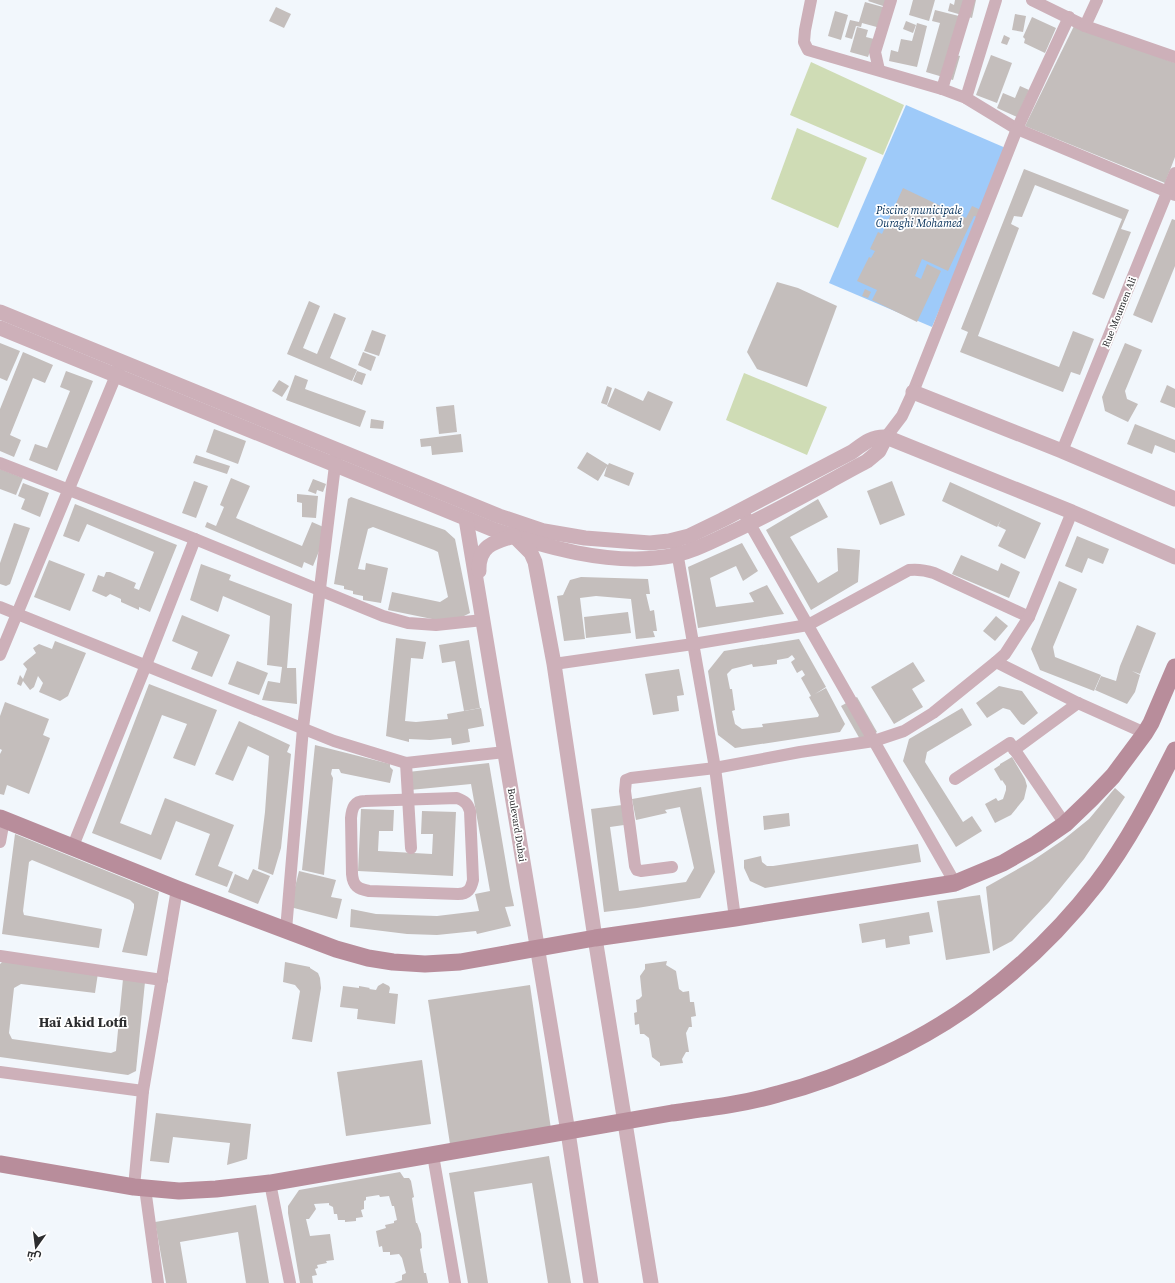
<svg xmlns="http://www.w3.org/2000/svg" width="1175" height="1283" font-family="'Source Serif 4',Cairo,serif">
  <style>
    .green { fill: #cfdcb5 }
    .water { fill: #9ecaf9 }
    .building { fill: #c4bebc; fill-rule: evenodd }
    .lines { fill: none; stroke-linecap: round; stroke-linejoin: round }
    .minor { stroke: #cdb0b9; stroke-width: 12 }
    .tertiary { stroke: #cdb0b9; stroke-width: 15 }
    .secondary { stroke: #b88d9b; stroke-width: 17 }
    .labels { text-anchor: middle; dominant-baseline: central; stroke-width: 3.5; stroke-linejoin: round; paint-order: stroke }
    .street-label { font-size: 10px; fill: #2c2d2f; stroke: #fff }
    .water-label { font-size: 11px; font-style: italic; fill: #002c56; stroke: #fff }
    .district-label { font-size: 14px; font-weight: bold; fill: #2c2d2f; stroke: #fff }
  </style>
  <rect width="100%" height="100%" fill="#f2f7fc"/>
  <g class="green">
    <path d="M 811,62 L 904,105 L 883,155 L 790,115 Z"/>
    <path d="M 797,128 L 867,158 L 838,228 L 771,199 Z"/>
    <path d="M 744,373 L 827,407 L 807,455 L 726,420 Z"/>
  </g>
  <path class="water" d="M 906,105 L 1008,149 L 932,327 L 829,283 Z"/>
  <g class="building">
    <path d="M 869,0 L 894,0 L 889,8 L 868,1 Z"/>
    <path d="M 913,0 L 935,0 L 929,21 L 909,15 Z"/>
    <path d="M 955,0 L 976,0 L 972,18 L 948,11 L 950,3 L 954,5 Z"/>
    <path d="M 865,2 L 890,9 L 884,29 L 862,23 L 861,27 L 856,26 L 852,39 L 845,37 L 850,20 L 859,22 Z"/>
    <path d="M 276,7 L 291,14 L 284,28 L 269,21 Z"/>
    <path d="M 935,10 L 967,18 L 956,55 L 960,56 L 953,80 L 926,72 L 940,23 L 932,21 Z"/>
    <path d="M 835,11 L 848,15 L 841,40 L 828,36 Z"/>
    <path d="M 1015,14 L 1026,16 L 1023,32 L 1012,30 Z"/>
    <path d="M 1032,17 L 1056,28 L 1045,53 L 1024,43 L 1025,39 L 1023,37 Z"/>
    <path d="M 906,21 L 916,25 L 913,33 L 903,29 Z"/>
    <path d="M 917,23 L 927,26 L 917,67 L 889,61 L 891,50 L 898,52 L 901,39 L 912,41 Z"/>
    <path d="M 1074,26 L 1175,63 L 1175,157 L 1165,183 L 1025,126 Z"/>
    <path d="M 857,27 L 868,30 L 866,37 L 874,39 L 868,57 L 850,52 Z"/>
    <path d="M 1004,35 L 1010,38 L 1007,45 L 1001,43 Z"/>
    <path d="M 991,55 L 1012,63 L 997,103 L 976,95 Z"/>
    <path d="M 1020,86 L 1029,90 L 1017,117 L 997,108 L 1003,93 L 1015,98 Z"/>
    <path d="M 1024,169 L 1129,210 L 1121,229 L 1131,232 L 1104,299 L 1092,294 L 1122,219 L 1035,185 L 1022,217 L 1014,216 L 1011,224 L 1019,228 L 978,336 L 1059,367 L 1073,331 L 1094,339 L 1080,375 L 1071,372 L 1063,392 L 960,352 L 968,332 L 961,329 Z"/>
    <path d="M 903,188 L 966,218 L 972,206 L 981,210 L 977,217 L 974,216 L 948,271 L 922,259 L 915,276 L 921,279 L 927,264 L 941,271 L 917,322 L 872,300 L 877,290 L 857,281 L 869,257 L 871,258 L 875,251 L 870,249 L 878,232 L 882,234 Z"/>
    <path d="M 1172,219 L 1175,220 L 1175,266 L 1152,323 L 1133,315 Z"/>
    <path d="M 777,282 L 798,288 L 837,306 L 807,387 L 757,369 L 747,352 Z"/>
    <path d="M 865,289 L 871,292 L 868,298 L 862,296 Z"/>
    <path d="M 309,301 L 320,306 L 303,348 L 317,354 L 334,313 L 346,318 L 330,358 L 357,370 L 352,381 L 287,354 Z"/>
    <path d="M 372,330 L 386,335 L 379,356 L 364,351 Z"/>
    <path d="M 0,343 L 20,351 L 7,381 L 0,378 Z"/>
    <path d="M 1125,343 L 1142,350 L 1125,391 L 1127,399 L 1138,404 L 1128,422 L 1105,411 L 1102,397 Z"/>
    <path d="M 23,352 L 53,365 L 45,383 L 33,378 L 10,435 L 21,440 L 14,457 L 0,451 L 0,409 Z"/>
    <path d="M 363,352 L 376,357 L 371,371 L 358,365 Z"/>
    <path d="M 66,371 L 93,381 L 57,471 L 29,460 L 35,444 L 47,448 L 70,391 L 60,387 Z"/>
    <path d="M 357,371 L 366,374 L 362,385 L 353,381 Z"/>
    <path d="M 295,375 L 308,380 L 305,389 L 366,411 L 360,427 L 286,400 Z"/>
    <path d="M 279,380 L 289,386 L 282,397 L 272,391 Z"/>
    <path d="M 1167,385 L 1175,389 L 1175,408 L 1160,402 Z"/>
    <path d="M 607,386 L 612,388 L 607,405 L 601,403 Z"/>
    <path d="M 615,388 L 643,401 L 648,391 L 673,402 L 660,431 L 607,406 Z"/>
    <path d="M 454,405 L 457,432 L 439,434 L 436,407 Z"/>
    <path d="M 371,419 L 384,421 L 383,429 L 370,428 Z"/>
    <path d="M 1135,424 L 1175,440 L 1175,453 L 1155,445 L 1152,454 L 1127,444 Z"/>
    <path d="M 214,429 L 246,441 L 238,464 L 206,452 Z"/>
    <path d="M 461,434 L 463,452 L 432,455 L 431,446 L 421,447 L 420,439 Z"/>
    <path d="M 587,452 L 608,465 L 609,463 L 634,473 L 629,486 L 604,476 L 607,466 L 598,481 L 577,468 Z"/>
    <path d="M 196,455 L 230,466 L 227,474 L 193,463 Z"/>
    <path d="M 0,469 L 23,478 L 16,495 L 0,489 Z"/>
    <path d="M 231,478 L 250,486 L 236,518 L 302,546 L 312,522 L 328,529 L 313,566 L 304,562 L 302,568 L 205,527 L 207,522 L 216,526 L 224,507 L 220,505 Z"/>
    <path d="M 313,479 L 326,484 L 323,492 L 317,490 L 316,494 L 308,491 Z"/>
    <path d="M 194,481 L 208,486 L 196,518 L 182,513 Z"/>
    <path d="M 892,481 L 905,515 L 880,525 L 867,491 Z"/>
    <path d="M 950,482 L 1041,523 L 1025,559 L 998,546 L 1006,530 L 998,526 L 1001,520 L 997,527 L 942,501 Z"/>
    <path d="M 23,483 L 49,493 L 40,517 L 21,509 L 25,499 L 18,496 Z"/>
    <path d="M 297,494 L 318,496 L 316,518 L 302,517 L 302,503 L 297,502 Z"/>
    <path d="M 351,497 L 445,530 L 455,539 L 470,613 L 462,617 L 437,620 L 388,610 L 392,592 L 440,602 L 448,597 L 438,552 L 434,550 L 373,527 L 368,529 L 358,569 L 365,570 L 366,563 L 388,568 L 381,603 L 363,600 L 363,596 L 353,594 L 353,591 L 344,589 L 344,586 L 334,584 L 348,499 Z"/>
    <path d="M 818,499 L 828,517 L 790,537 L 818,583 L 838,571 L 837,548 L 860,550 L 858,582 L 811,610 L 766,530 Z"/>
    <path d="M 75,504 L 177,545 L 150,612 L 139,607 L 139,610 L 121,602 L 121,599 L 110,594 L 106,597 L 92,591 L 98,575 L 104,577 L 106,572 L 110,572 L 136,583 L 134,588 L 139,590 L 154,552 L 87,524 L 79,542 L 63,536 Z"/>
    <path d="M 14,523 L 30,528 L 10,584 L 6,586 L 0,584 L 0,563 Z"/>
    <path d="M 1077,536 L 1109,549 L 1103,564 L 1088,558 L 1082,573 L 1065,566 Z"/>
    <path d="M 742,543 L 758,571 L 743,581 L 736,566 L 710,578 L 716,607 L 754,602 L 749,593 L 767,585 L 784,614 L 698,628 L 688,567 Z"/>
    <path d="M 961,555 L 998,571 L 1001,563 L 1020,572 L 1009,598 L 952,574 Z"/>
    <path d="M 49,560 L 85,574 L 70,611 L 34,597 Z"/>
    <path d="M 201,564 L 231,575 L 229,580 L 292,604 L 287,668 L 296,668 L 297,704 L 262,700 L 268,681 L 280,683 L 282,667 L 267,665 L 270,616 L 223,596 L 218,612 L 190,600 Z"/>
    <path d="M 581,577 L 648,579 L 650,594 L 646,594 L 650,611 L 654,610 L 657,631 L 653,631 L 655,637 L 636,639 L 631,599 L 596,596 L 580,598 L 585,639 L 564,641 L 557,596 L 563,595 L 570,580 Z"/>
    <path d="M 1059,581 L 1077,589 L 1053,647 L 1055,657 L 1101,675 L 1094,691 L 1040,670 L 1031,649 Z"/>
    <path d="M 628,612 L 631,633 L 586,638 L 584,617 Z"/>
    <path d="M 182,615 L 230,635 L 212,677 L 191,669 L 198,652 L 172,641 Z"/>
    <path d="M 996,616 L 1008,626 L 995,641 L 983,631 Z"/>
    <path d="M 1137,625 L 1156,633 L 1140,674 L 1132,671 L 1140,675 L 1135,692 L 1127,704 L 1095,690 L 1101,676 L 1116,681 L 1120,666 Z"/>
    <path d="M 396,638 L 426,642 L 423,659 L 411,658 L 405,721 L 416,722 L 448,719 L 447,714 L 481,708 L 484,726 L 468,729 L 470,742 L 452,745 L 451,738 L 430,740 L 409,739 L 409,742 L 386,736 Z"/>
    <path d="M 799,639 L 826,687 L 815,694 L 826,688 L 845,724 L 840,732 L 735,748 L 718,735 L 708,671 L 724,651 ZM 792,655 L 795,659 L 791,662 L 797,673 L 802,670 L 805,675 L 801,678 L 811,696 L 809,697 L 819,715 L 818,717 L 762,724 L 763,727 L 742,729 L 735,724 L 732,711 L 735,710 L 732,689 L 730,689 L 727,674 L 732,669 L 752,664 L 753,667 L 777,664 L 777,660 L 788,658 Z"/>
    <path d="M 469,640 L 480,708 L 464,711 L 455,661 L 442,663 L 439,645 Z"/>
    <path d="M 55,641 L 86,653 L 68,696 L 60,701 L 39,692 L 43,683 L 38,676 L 34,687 L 30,690 L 23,681 L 21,686 L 17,684 L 20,675 L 23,679 L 27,669 L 23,664 L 25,662 L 36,653 L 33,648 L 39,644 L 52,649 Z"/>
    <path d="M 237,661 L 268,673 L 259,695 L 228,684 Z"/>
    <path d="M 913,662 L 925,681 L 912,689 L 923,707 L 894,724 L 871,687 Z"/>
    <path d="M 679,669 L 684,695 L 677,696 L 679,711 L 653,715 L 645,674 Z"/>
    <path d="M 149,684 L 217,710 L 195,766 L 173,758 L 187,724 L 162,715 L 120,823 L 151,835 L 165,798 L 234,825 L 218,866 L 233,872 L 227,887 L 195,875 L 210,834 L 176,821 L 161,860 L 92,833 Z"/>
    <path d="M 999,686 L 1022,691 L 1038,713 L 1024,725 L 1021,724 L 1010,710 L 1003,708 L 987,718 L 976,703 Z"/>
    <path d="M 857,697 L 877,732 L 861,741 L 841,706 Z"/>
    <path d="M 5,702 L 49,719 L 43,735 L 50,738 L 29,794 L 7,785 L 4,795 L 0,794 L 0,754 L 2,750 L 0,749 L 0,716 Z"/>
    <path d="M 962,708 L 972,725 L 927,752 L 925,762 L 963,822 L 972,816 L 982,831 L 956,847 L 903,761 L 909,739 Z"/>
    <path d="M 239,721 L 290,745 L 287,752 L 291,754 L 281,848 L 273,875 L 258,869 L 265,812 L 269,756 L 248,746 L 233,781 L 215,774 Z"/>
    <path d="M 315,745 L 390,764 L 390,767 L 393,770 L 390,783 L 341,773 L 339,769 L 332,769 L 331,774 L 333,778 L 324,875 L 302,870 Z"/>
    <path d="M 1012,757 L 1025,779 L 1027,786 L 1024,799 L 1011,815 L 995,823 L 985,804 L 996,798 L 998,801 L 1003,799 L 1006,790 L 1006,786 L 1002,780 L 1001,781 L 994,769 L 1000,765 L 1000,764 Z"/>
    <path d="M 489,763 L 510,887 L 514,906 L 505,907 L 511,926 L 477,934 L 476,931 L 437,935 L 407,934 L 350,927 L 351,909 L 376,914 L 437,916 L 479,911 L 475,894 L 490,891 L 471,784 L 410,790 L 408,772 Z"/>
    <path d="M 701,787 L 715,872 L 700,898 L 637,908 L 604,912 L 591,809 L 622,805 L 624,825 L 610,827 L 619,891 L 686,882 L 694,868 L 680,807 L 665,810 L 667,813 L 636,820 L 632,799 Z"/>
    <path d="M 1115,788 L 1125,797 L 1084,859 L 1049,902 L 1012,941 L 993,951 L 986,887 L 1032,861 L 1063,840 L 1089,819 Z"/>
    <path d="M 361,809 L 394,810 L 393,831 L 379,831 L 378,851 L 432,854 L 433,834 L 421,834 L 422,811 L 456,812 L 453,876 L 358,871 Z"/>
    <path d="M 789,813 L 790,826 L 764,830 L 763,816 Z"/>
    <path d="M 15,834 L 159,892 L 147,956 L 122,952 L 134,908 L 134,904 L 130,900 L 32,860 L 29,862 L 23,911 L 24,915 L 102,929 L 99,948 L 2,934 Z"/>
    <path d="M 918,844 L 921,862 L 765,888 L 750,881 L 744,868 L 744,860 L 761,856 L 762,862 L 767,866 L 773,866 Z"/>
    <path d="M 253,869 L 270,876 L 258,904 L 228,892 L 235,874 L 248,880 Z"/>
    <path d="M 299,871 L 336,880 L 331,897 L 342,899 L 337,919 L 290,907 Z"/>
    <path d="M 980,895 L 990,953 L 946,960 L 937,901 Z"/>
    <path d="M 929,912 L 933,932 L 909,936 L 910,944 L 886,948 L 885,939 L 862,943 L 859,924 Z"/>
    <path d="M 3,961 L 98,973 L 95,993 L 21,984 L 14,988 L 9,1033 L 12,1039 L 111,1053 L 116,1051 L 123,979 L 145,982 L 136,1071 L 128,1075 L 0,1057 L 0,964 Z"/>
    <path d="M 667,961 L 666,965 L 676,971 L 679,989 L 683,992 L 689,991 L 690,1002 L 694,1002 L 696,1016 L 691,1017 L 692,1027 L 689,1027 L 686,1033 L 689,1052 L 686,1052 L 682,1059 L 683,1063 L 660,1066 L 660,1063 L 652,1057 L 649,1038 L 644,1034 L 640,1034 L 639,1024 L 635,1025 L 634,1013 L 637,1012 L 636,1000 L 639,999 L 642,996 L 640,976 L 645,969 L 645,964 Z"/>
    <path d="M 285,962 L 310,967 L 310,968 L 318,973 L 320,978 L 321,988 L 312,1042 L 292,1039 L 300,991 L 295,985 L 283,982 Z"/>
    <path d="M 383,983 L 389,986 L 390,988 L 389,993 L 398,994 L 395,1024 L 357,1019 L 358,1009 L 340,1007 L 343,986 L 359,988 L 359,986 L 370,988 L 369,989 L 376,990 L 378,986 Z"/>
    <path d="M 530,985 L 551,1129 L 450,1144 L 428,1000 Z"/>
    <path d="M 422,1060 L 431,1124 L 346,1136 L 337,1072 Z"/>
    <path d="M 156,1113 L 251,1124 L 247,1159 L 227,1165 L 230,1143 L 173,1137 L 169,1163 L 150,1161 Z"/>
    <path d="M 549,1156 L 571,1283 L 548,1283 L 532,1183 L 474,1192 L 488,1283 L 468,1283 L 449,1173 Z"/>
    <path d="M 400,1172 L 404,1178 L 409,1178 L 411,1181 L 414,1197 L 412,1198 L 416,1223 L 417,1223 L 421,1234 L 422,1248 L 420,1249 L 424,1273 L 426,1273 L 428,1283 L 394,1283 L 402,1280 L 402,1275 L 406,1273 L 402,1258 L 399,1254 L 390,1255 L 390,1252 L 383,1252 L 382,1246 L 379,1247 L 376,1231 L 386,1228 L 385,1225 L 394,1223 L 394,1221 L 397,1220 L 394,1206 L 392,1206 L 389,1196 L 380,1197 L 379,1195 L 366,1197 L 366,1200 L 364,1201 L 364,1209 L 361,1210 L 363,1217 L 356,1218 L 356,1221 L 345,1222 L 345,1220 L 338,1220 L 337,1214 L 334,1214 L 333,1207 L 329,1205 L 329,1203 L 314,1204 L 316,1209 L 309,1219 L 306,1219 L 310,1236 L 330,1234 L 334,1260 L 326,1261 L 327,1263 L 317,1265 L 318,1268 L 315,1269 L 317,1275 L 312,1276 L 313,1283 L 300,1283 L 288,1213 L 288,1206 L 299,1190 Z"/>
    <path d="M 256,1205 L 269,1283 L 246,1283 L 238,1232 L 180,1242 L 187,1283 L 166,1283 L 155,1222 Z"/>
  </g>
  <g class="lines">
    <g class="minor">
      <path d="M 811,0 L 805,30 L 804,42 L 808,50 L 942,89 L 966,98 L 1017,129 L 1175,195"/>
      <path d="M 1032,0 L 1085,26 L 1175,57"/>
      <path d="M 1085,26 L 1097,0"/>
      <path d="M 879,70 L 875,52 L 891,0"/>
      <path d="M 942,89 L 969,0"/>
      <path d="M 966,98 L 996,0"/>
      <path d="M 886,437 L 902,416 L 913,392 L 1017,129 L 1069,17"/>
      <path d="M 1062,451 L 1175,173"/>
      <path d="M 0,463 L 195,539 L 383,616 L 408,623 L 436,625 L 483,620"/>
      <path d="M 742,510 L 955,883"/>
      <path d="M 676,546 L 715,768 L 735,918"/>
      <path d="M 0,607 L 334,741 L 406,763 L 505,752"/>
      <path d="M 0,655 L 119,368"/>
      <path d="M 996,662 L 1078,703 L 1145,733"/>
      <path d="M 554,664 L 693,644 L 808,625 L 909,570 C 918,569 925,570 934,573 L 1029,617"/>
      <path d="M 1014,750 L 1078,703"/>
      <path d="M 406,763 L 411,848"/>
      <path d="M 955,779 L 1010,743 L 1065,824"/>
      <path d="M 457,798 C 465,801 468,804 470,811 L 473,880 C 471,889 468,894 458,894 L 369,891 C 358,889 353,886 352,874 L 351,818 C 352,808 354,801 365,801 Z"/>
      <path d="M 0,842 L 4,820"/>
      <path d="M 73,846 L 146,665 L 195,539"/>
      <path d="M 672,867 L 641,871 L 637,870 L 635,866 L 625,791 L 626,780 L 631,778 L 715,768 L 800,752 L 874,741 L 904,731 L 933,713 L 996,662 L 1005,654 L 1029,617 L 1072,512"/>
      <path d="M 286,930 L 303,728 L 336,457"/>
      <path d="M 0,956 L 162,980"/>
      <path d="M 0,1072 L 143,1091"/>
      <path d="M 433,1155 L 455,1283"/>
      <path d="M 270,1183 L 290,1283"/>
      <path d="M 134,1187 L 143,1091 L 177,889"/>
      <path d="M 145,1188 L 158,1283"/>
    </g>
    <g class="tertiary">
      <path d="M 0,312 L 499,516 L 544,531 L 585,538 L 650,543 L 669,541 L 689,536 L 722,520 L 852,452 C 863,444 872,436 886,437 L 1072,512 L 1175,557"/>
      <path d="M 0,328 L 492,529 C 546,547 606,565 664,557 C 688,554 711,542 732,532 C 778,511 822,485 867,461 L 879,451 L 886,437"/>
      <path d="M 913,392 L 1062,451 L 1175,499"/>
      <path d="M 466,519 L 568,1132 L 591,1283"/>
      <path d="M 516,538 L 531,553 L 535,562 L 554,664 L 595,938 L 651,1283"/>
      <path d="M 479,571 C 478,546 493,542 514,536"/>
    </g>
    <g class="secondary">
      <path d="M 0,818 L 177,889 L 336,949 L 368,958 L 393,962 L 425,964 L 460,962 L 595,938 L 735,918 L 955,883 L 1003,863 L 1036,844 L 1065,824 L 1091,799 L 1113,776 L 1145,733 L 1151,723 L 1175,667"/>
      <path d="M 0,1164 L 134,1187 L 179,1191 L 216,1189 L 270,1183 L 672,1113 C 708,1108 744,1104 778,1094 C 844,1077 921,1042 976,1001 C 1021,968 1063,927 1097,883 C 1128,842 1152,796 1175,750"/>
    </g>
  </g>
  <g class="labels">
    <g class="street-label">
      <text transform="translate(1119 312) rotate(-68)">Rue Moumen Ali</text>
      <text transform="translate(517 825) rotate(81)">Boulevard Dubai</text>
    </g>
    <g class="water-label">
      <text x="919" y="210">Piscine municipale<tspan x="919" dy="13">Ouraghi Mohamed</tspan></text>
    </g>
    <g class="district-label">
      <text x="83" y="1022">Haï Akid Lotfi</text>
    </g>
  </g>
  <g transform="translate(36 1247) rotate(194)" stroke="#ffffff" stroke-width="3" paint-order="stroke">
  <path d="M0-3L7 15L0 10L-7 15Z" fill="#2c2d2f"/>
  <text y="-6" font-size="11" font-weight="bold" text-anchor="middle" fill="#2c2d2f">ش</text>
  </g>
</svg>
